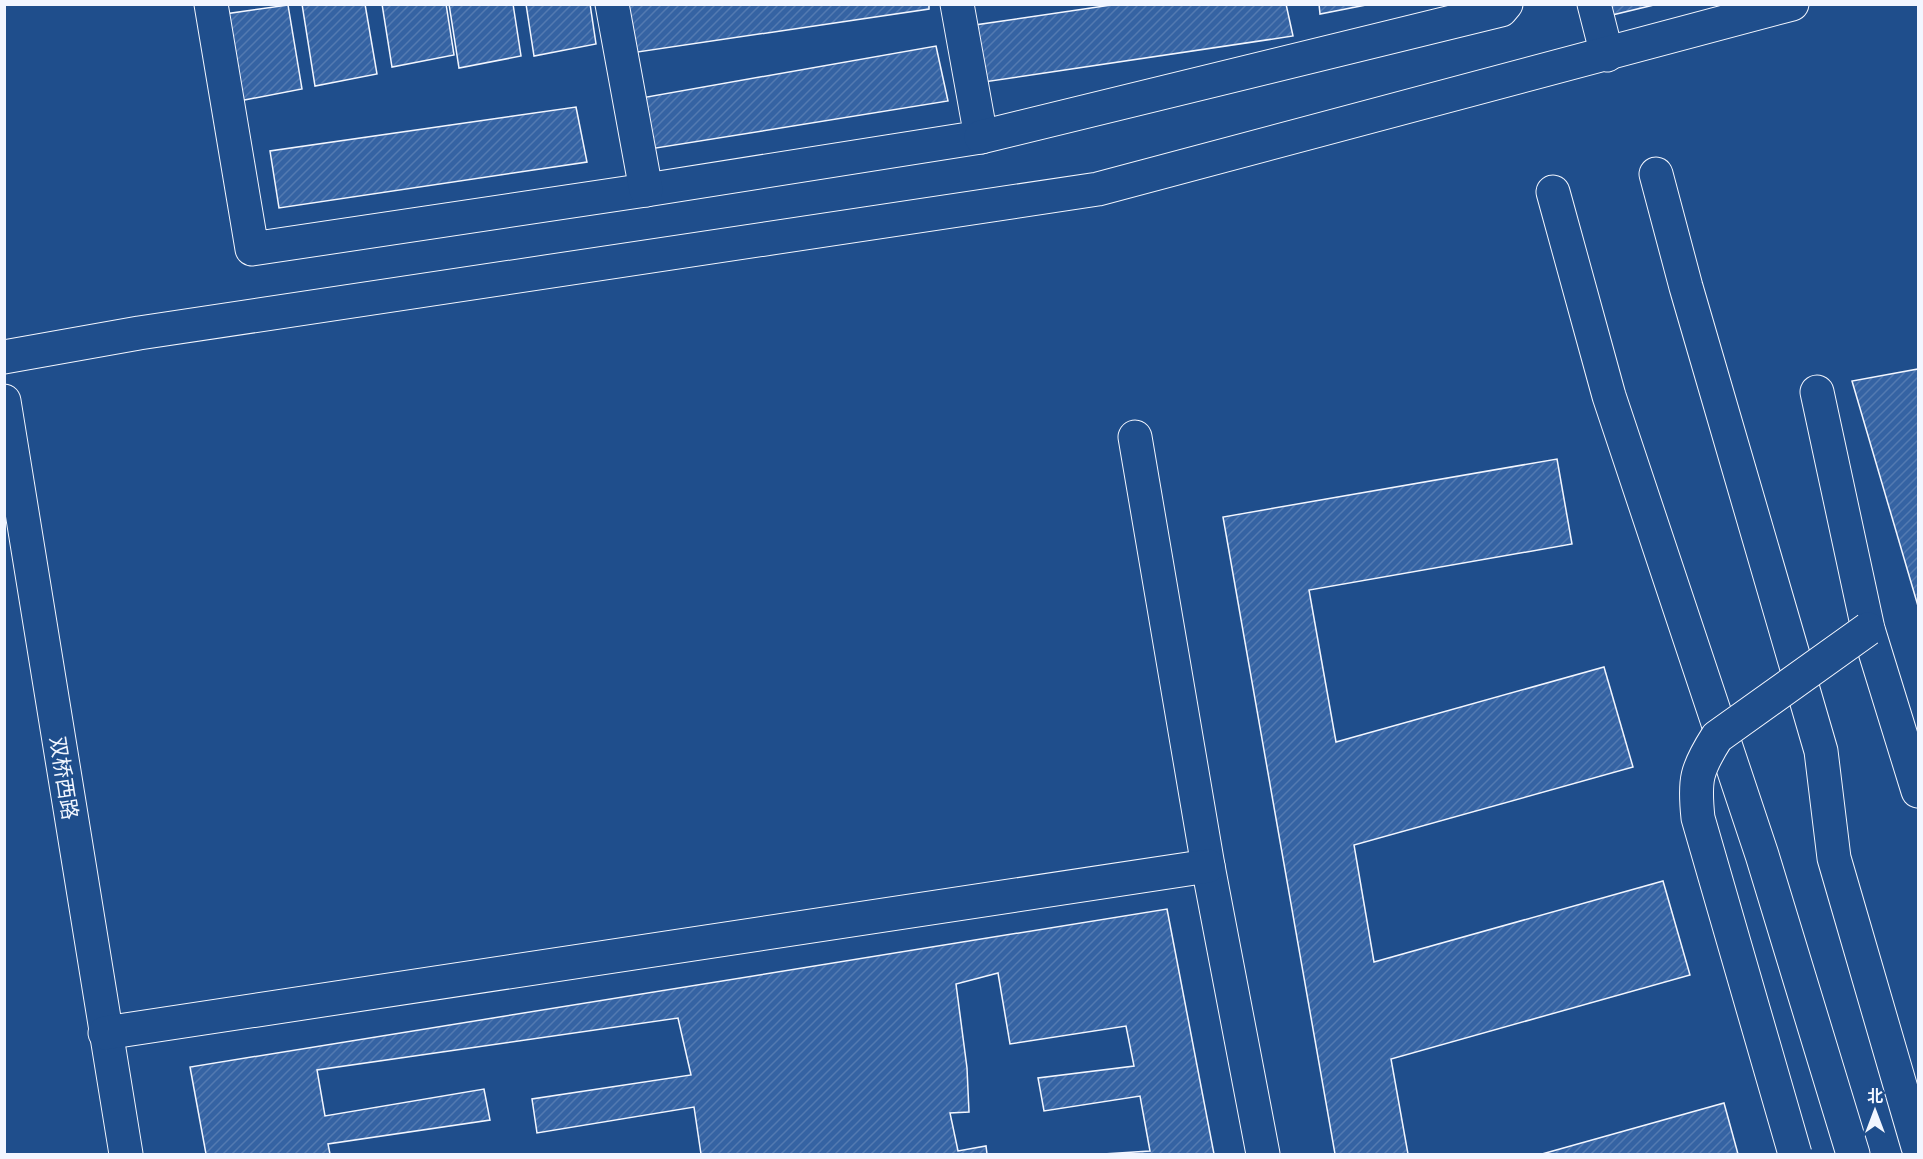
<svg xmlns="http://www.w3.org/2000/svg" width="1923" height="1159" font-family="'Work Sans','Noto Sans SC',sans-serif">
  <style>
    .building { fill: url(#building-hatch); stroke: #f2f6ff; stroke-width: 1.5 }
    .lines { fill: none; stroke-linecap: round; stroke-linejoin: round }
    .minor-casing { stroke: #f2f6ff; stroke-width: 35 }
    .minor { stroke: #1f4e8c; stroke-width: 33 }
    .minor-bridge-casing { stroke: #f2f6ff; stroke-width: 35; stroke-linecap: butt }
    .minor-bridge { stroke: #1f4e8c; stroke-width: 33 }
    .labels { text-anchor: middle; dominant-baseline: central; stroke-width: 4.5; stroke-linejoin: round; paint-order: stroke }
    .street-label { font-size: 21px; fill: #f2f6ff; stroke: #1f4e8c }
  </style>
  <defs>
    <pattern id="building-hatch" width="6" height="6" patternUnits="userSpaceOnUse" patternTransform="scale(1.5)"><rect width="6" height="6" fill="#3563a3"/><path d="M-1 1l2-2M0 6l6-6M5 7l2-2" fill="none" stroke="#537ab1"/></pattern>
  </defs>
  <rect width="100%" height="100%" fill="#1f4e8c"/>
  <g class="building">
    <path d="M 302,4 L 365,4 L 377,74 L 315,86 Z"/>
    <path d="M 382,4 L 446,4 L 454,55 L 392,67 Z"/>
    <path d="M 449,4 L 513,4 L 521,56 L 459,68 Z"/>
    <path d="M 526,4 L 590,4 L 596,44 L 534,56 Z"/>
    <path d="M 623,4 L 929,4 L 929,9 L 631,53 Z"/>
    <path d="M 1118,4 L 1286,4 L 1293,36 L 984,82 L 975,25 Z"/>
    <path d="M 1319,4 L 1371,4 L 1320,14 Z"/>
    <path d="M 1606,4 L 1658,4 L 1608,16 Z"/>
    <path d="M 288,5 L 302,89 L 239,101 L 225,14 Z"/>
    <path d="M 936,46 L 948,101 L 650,149 L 641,98 Z"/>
    <path d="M 576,107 L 587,162 L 279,208 L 270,151 Z"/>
    <path d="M 1918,369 L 1918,606 L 1852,381 Z"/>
    <path d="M 1557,459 L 1572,544 L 1309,590 L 1336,742 L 1604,667 L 1633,767 L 1354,845 L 1374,962 L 1663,881 L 1690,975 L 1391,1059 L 1408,1154 L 1335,1154 L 1223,517 Z"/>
    <path d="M 1167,909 L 1214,1154 L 1103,1154 L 1150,1151 L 1140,1096 L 1044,1111 L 1038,1078 L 1134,1066 L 1126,1026 L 1010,1044 L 998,973 L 956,984 L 967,1068 L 969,1112 L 950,1113 L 958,1151 L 986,1146 L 987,1154 L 701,1154 L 694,1107 L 537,1133 L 532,1099 L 691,1075 L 678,1018 L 317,1070 L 325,1116 L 484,1089 L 490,1120 L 328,1144 L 330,1154 L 206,1154 L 190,1067 Z"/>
    <path d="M 1724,1103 L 1738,1154 L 1542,1154 Z"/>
  </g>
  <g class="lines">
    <g class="minor-casing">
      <g id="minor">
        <path d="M 211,4 L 252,249 L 646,190 L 981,137 L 957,4"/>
        <path d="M 612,4 L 646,190"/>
        <path d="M 1594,4 L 1607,55"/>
        <path d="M 981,137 L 1501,10 L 1506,4"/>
        <path d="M 1656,174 L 1686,287 L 1821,751 L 1834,858 L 1918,1147"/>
        <path d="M 1553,192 L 1609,396 L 1762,855 L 1853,1154"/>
        <path d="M 4,357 L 139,333 L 1098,189 L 1792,4"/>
        <path d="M 1817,392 L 1868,629 L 1918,791"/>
        <path d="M 4,401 L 126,1154"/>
        <path d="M 1135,437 L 1208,866 L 1263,1154"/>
        <path d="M 105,1033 L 1208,866"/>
      </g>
    </g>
    <use href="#minor" class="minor"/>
    <g class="minor-bridge-casing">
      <path id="minor-bridge" d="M 1795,1154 L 1698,818 C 1694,780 1696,770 1717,737 L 1868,629"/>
    </g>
    <use href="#minor-bridge" class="minor-bridge"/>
  </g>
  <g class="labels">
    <g class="street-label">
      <text transform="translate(64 778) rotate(81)">双桥西路</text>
    </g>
  </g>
  <rect width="1923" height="1159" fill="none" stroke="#f2f6ff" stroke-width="12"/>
  <g transform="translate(1875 1111)" stroke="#1f4e8c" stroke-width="4.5" paint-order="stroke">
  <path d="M0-4.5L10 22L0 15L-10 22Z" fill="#f2f6ff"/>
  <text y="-9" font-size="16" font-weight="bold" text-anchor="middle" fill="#f2f6ff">北</text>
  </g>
</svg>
